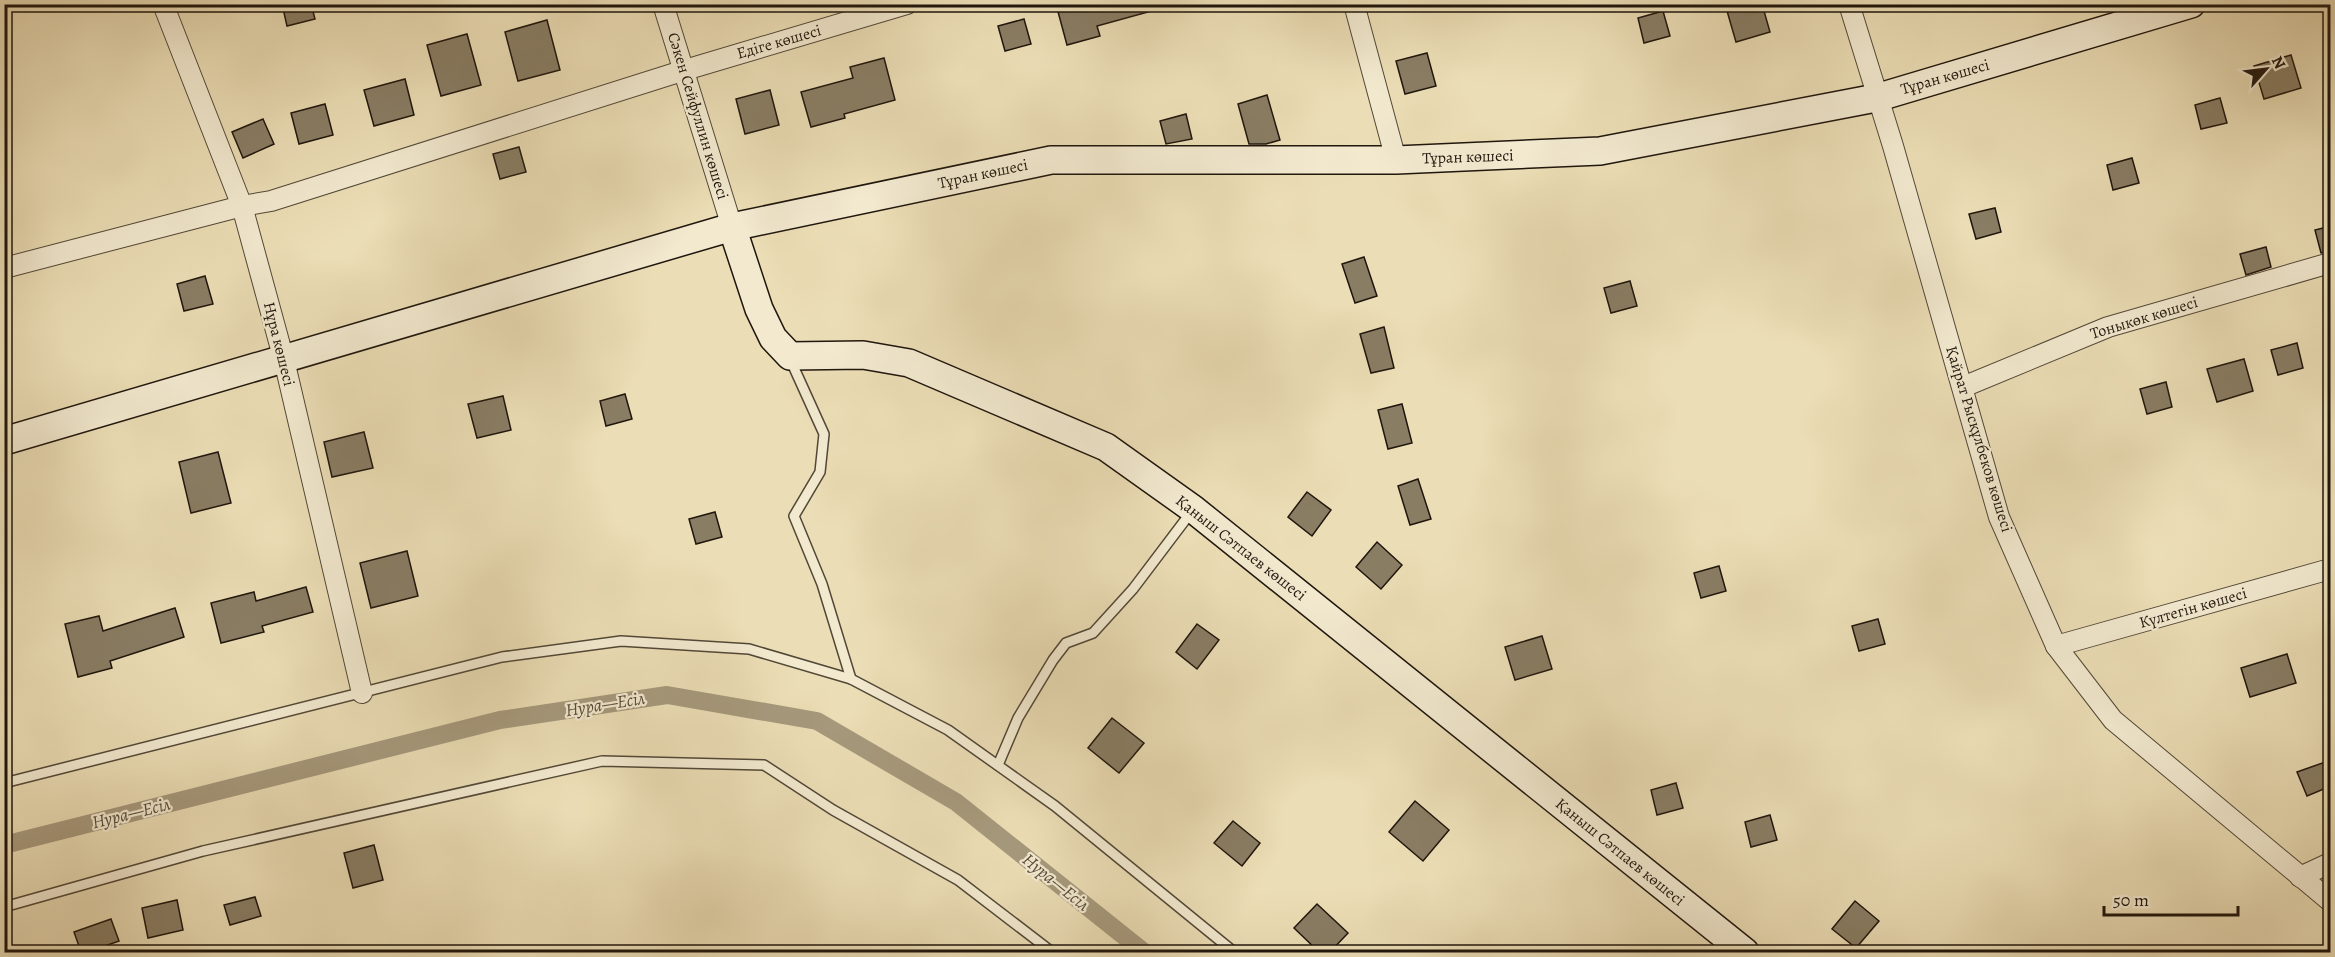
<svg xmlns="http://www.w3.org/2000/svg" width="2335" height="957" font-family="Alegreya,serif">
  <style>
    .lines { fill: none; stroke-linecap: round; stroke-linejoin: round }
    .canal { stroke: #a6997c; stroke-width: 18 }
    .building { fill: #897d64; stroke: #1f160d; stroke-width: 1.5 }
    .lane-casing { stroke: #524837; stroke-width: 12 }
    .street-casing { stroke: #524837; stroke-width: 22 }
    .secondary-casing { stroke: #1f160d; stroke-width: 30 }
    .lane { stroke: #f2e9cf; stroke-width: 9 }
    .street { stroke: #f2e9cf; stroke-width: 20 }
    .secondary { stroke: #f2e9cf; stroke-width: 27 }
    .labels { text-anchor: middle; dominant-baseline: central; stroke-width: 4.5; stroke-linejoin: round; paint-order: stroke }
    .street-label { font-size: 16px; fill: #1f160d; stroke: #f2e9cf }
    .water-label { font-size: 18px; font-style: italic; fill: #554a39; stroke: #f2e9cf }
  </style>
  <rect width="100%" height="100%" fill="#ebddb5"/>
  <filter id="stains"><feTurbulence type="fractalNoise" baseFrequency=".00333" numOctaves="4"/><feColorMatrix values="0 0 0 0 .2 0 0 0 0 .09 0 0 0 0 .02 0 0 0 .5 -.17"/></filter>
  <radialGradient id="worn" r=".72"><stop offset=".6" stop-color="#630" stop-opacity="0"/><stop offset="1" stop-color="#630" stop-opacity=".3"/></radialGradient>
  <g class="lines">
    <path class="canal" d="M 4,845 L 500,720 L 667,695 L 817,721 L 956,802 L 1144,952"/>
  </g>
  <g class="building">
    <path d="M 282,4 L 311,4 L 315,19 L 287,26 Z"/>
    <path d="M 1069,4 L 1159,4 L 1159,9 L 1097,26 L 1100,36 L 1067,45 L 1057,8 Z"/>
    <path d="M 1725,4 L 1762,4 L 1770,32 L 1736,42 Z"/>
    <path d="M 1663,11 L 1670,36 L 1644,43 L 1638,18 Z"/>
    <path d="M 1024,19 L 1031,44 L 1005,51 L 998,26 Z"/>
    <path d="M 547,20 L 560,70 L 518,81 L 505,32 Z"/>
    <path d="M 467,34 L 481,85 L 441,96 L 427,45 Z"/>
    <path d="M 1427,53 L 1436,86 L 1405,94 L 1396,61 Z"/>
    <path d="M 2291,55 L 2301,88 L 2264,99 L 2254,66 Z"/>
    <path d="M 884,58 L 895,100 L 844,114 L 845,118 L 811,127 L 801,92 L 853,78 L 850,67 Z"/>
    <path d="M 405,79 L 414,115 L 374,126 L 364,90 Z"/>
    <path d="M 770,90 L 779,125 L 745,134 L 736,99 Z"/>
    <path d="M 1267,95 L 1280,140 L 1266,144 L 1249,144 L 1238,104 Z"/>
    <path d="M 2220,98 L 2227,123 L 2201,129 L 2195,105 Z"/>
    <path d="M 325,104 L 333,135 L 299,144 L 291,113 Z"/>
    <path d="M 1186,114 L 1192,139 L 1166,144 L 1160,121 Z"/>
    <path d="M 263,119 L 274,144 L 243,158 L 232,132 Z"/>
    <path d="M 519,147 L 526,172 L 500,179 L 493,154 Z"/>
    <path d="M 2132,158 L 2139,183 L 2113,190 L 2107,165 Z"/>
    <path d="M 1995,208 L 2001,232 L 1976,239 L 1969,214 Z"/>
    <path d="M 2331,226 L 2331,251 L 2321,253 L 2315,230 Z"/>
    <path d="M 2266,247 L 2271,267 L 2246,275 L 2240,254 Z"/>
    <path d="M 1364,257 L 1377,296 L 1355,303 L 1342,264 Z"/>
    <path d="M 205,276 L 213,304 L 184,311 L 177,284 Z"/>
    <path d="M 1630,281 L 1637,306 L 1611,313 L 1604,288 Z"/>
    <path d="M 1384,327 L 1394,368 L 1371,373 L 1360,334 Z"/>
    <path d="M 2297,343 L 2303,368 L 2278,375 L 2271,350 Z"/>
    <path d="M 2244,359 L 2253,391 L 2217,402 L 2207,369 Z"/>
    <path d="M 2166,382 L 2172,407 L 2147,414 L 2140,389 Z"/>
    <path d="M 625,394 L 632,419 L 606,426 L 600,401 Z"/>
    <path d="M 503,396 L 511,430 L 477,438 L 468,404 Z"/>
    <path d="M 1402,404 L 1412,443 L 1388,449 L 1378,410 Z"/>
    <path d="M 364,432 L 373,468 L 332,477 L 324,442 Z"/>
    <path d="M 218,452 L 231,503 L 191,513 L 179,462 Z"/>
    <path d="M 1418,479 L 1431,519 L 1410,525 L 1398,486 Z"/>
    <path d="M 1307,492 L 1331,510 L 1312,536 L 1288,517 Z"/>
    <path d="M 715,512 L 722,537 L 696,544 L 689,519 Z"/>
    <path d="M 1377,542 L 1402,565 L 1381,589 L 1356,567 Z"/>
    <path d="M 407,551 L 418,596 L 371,608 L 360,563 Z"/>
    <path d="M 1719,566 L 1726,591 L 1701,598 L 1694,573 Z"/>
    <path d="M 306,587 L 313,612 L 262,626 L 264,632 L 221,643 L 211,603 L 254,592 L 256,601 Z"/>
    <path d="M 175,608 L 184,637 L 110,661 L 112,668 L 78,677 L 65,624 L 99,616 L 103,631 Z"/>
    <path d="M 1878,619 L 1885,644 L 1859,651 L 1852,626 Z"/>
    <path d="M 1197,624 L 1219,640 L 1197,669 L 1176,652 Z"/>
    <path d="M 1542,636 L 1552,669 L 1515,680 L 1505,647 Z"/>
    <path d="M 2287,654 L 2296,683 L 2250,697 L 2241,668 Z"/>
    <path d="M 1112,718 L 1144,743 L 1119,773 L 1088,748 Z"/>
    <path d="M 2331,760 L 2331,786 L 2307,796 L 2297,772 Z"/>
    <path d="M 1676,783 L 1683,808 L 1657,815 L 1651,790 Z"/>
    <path d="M 1415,801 L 1449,830 L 1423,861 L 1389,832 Z"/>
    <path d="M 1770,815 L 1777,840 L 1751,847 L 1745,822 Z"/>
    <path d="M 1233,821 L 1260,843 L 1242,866 L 1214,843 Z"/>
    <path d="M 374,845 L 383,880 L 353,888 L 344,853 Z"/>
    <path d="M 255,897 L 261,916 L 230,925 L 224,905 Z"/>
    <path d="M 177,900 L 183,930 L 148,938 L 142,908 Z"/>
    <path d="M 1855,901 L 1879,921 L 1856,948 L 1832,929 Z"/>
    <path d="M 1317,904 L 1348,933 L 1330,952 L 1319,952 L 1294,928 Z"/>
    <path d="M 111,919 L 119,941 L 88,952 L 81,952 L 74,932 Z"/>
  </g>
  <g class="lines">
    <g class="lane-casing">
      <g id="lane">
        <path d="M 790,359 L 824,434 L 820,472 L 794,516 L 822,584 L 851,679"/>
        <path d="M 998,765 L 1018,718 L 1053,660 L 1066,643 L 1093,633 L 1133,589 L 1192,511"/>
        <path d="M 4,783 L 502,657 L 621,641 L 749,649 L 851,679 L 948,730 L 1055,806 L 1234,952"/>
        <path d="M 4,907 L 203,851 L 602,761 L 764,765 L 833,810 L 958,880 L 1052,952"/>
      </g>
    </g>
    <g class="street-casing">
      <g id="street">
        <path d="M 163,4 L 242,206 L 284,360 L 362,693"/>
        <path d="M 663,4 L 732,227"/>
        <path d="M 1354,4 L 1396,160"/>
        <path d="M 1849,4 L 1893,146 L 1999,517 L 2056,646 L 2113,720 L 2330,901"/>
        <path d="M 4,268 L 242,206 L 271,201 L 685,70 L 907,4"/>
        <path d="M 1963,387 L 2108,327 L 2330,263"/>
        <path d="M 2056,646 L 2330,569"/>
        <path d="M 2300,877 L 2330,863"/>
      </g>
    </g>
    <g class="secondary-casing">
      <g id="secondary">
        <path d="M 732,227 L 759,309 L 773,338 L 790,356 L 863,355 L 909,363 L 1106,447 L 1193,509 L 1745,952"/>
        <path d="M 4,441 L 732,227 L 1051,160 L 1396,160 L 1600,151 L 1876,98 L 2191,4"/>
      </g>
    </g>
    <use href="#lane" class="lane"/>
    <use href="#street" class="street"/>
    <use href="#secondary" class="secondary"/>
  </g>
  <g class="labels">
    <g class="street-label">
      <text transform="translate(779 42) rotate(-16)">Едіге көшесі</text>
      <text transform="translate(1945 77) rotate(-16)">Тұран көшесі</text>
      <text transform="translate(698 116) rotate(73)">Сәкен Сейфуллин көшесі</text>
      <text transform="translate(1468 157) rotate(-2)">Тұран көшесі</text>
      <text transform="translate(983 174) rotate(-12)">Тұран көшесі</text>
      <text transform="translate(2144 318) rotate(-17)">Тоныкөк көшесі</text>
      <text transform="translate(279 344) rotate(76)">Нұра көшесі</text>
      <text transform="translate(1979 439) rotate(73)">Қайрат Рысқұлбеков көшесі</text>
      <text transform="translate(1241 548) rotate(38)">Қаныш Сәтпаев көшесі</text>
      <text transform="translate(2193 608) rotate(-16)">Күлтегін көшесі</text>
      <text transform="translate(1620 852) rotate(39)">Қаныш Сәтпаев көшесі</text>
    </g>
    <g class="water-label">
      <text transform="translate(605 704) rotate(-9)">Нура—Есіл</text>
      <text transform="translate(131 813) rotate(-14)">Нура—Есіл</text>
      <text transform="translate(1056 882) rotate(39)">Нура—Есіл</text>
    </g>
  </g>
  <rect width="2335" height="957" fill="none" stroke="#ebddb5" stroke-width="24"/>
  <rect x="6" y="6" width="2323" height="945" fill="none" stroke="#1f160d" stroke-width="3"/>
  <rect x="12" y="12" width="2311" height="933" fill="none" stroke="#1f160d" stroke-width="1.5"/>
  <g transform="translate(2266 69) rotate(62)" stroke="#f2e9cf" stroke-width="4.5" paint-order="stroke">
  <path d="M0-4.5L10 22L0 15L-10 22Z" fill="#1f160d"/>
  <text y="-9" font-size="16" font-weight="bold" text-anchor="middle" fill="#1f160d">N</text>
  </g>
  <path d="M2104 906v9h134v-9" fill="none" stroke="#1f160d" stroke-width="3"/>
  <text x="2113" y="906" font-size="18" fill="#1f160d" stroke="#f2e9cf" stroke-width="4.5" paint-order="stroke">50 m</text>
  <rect width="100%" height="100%" filter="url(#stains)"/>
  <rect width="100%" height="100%" fill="url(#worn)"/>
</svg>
